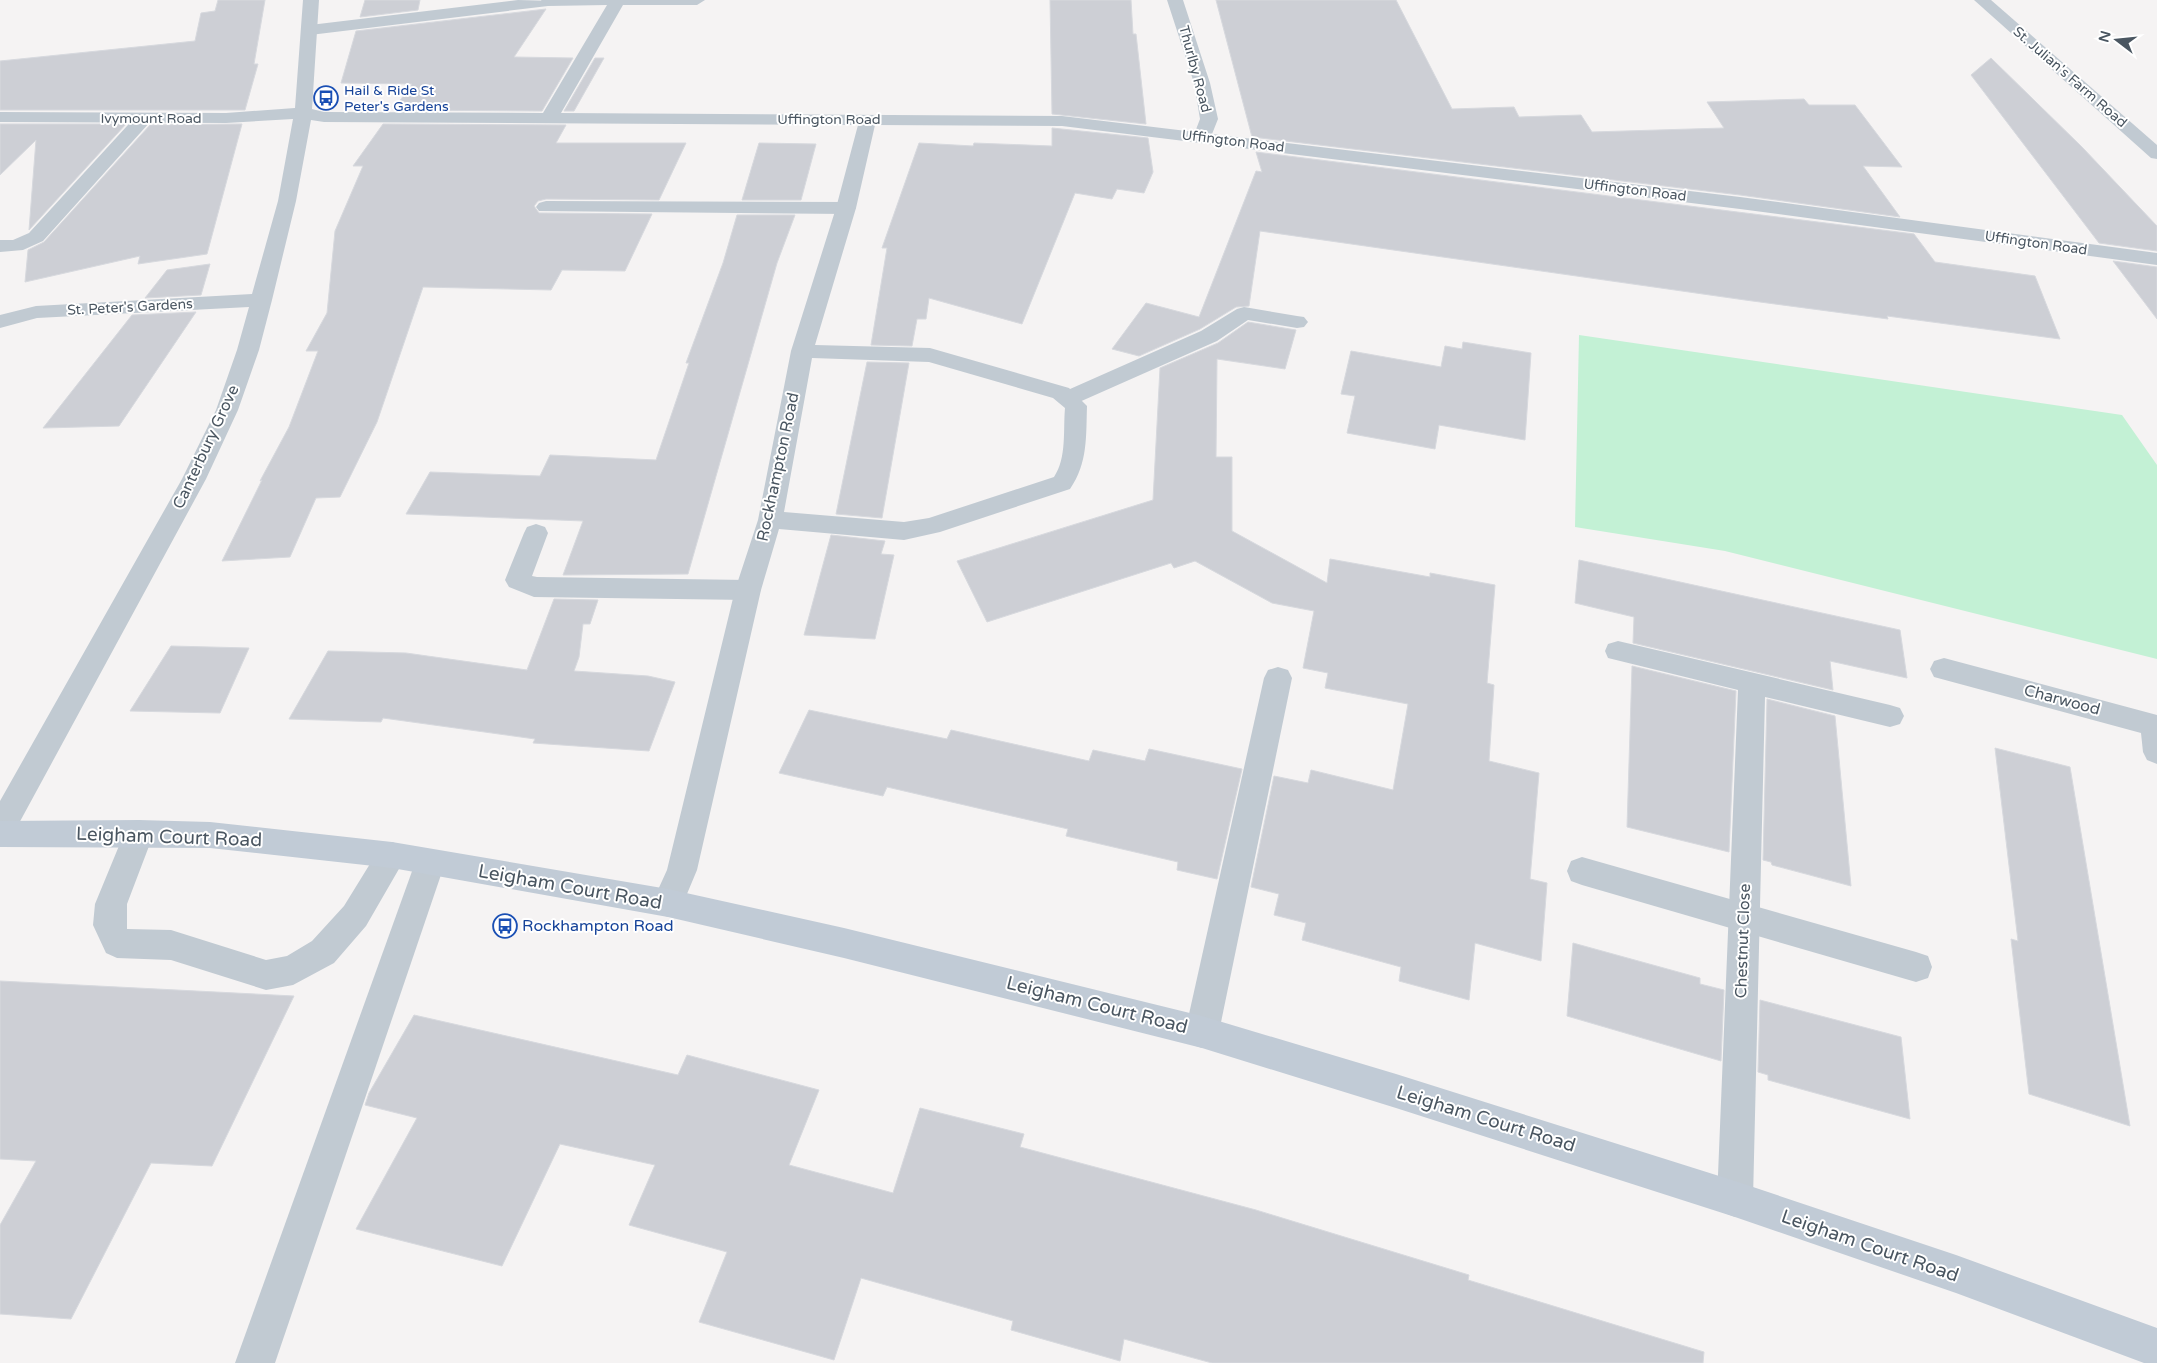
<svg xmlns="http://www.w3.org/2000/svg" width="2157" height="1363" font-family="'Varela Round',sans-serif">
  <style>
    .green { fill: #c3f1d5 }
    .building { fill: #cdcfd5; stroke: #d7d9de }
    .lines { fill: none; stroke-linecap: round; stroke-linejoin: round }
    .lane { fill: #c1cad2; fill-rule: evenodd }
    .street { fill: #c1cad2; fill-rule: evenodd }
    .secondary { fill: #c1cbd6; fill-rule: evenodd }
    .labels { text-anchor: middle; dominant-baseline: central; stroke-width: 4; stroke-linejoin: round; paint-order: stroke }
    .far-street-label { font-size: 14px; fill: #4a5661; stroke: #fff }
    .far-transit-label { font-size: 14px; fill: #164399; stroke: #fff; text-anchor: start }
    .street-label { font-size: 16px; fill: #4a5661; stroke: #fff }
    .transit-label { font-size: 16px; fill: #164399; stroke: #fff; text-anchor: start }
    .near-street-label { font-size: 19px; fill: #4a5661; stroke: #fff }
  </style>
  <rect width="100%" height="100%" fill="#f5f3f3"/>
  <path class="green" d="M 1579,335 L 2122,415 L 2157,465 L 2157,659 L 1725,551 L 1575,527 Z"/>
  <g class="building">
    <path d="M 218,0 L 265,0 L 254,64 L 258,64 L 245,110 L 0,110 L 0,61 L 195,41 L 201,13 L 215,11 Z"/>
    <path d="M 365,0 L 420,0 L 418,10 L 360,17 Z"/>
    <path d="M 1050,0 L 1131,0 L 1133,34 L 1136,34 L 1146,124 L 1052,114 Z"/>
    <path d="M 1216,0 L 1396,0 L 1452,109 L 1514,107 L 1519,117 L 1581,115 L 1592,132 L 1724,128 L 1707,102 L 1804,99 L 1809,105 L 1855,105 L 1902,167 L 1863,166 L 1900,217 L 1740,195 L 1252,137 Z"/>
    <path d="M 546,9 L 514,57 L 573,58 L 542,111 L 393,110 L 412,84 L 341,83 L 356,31 Z"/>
    <path d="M 595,58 L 604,58 L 574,111 L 564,111 Z"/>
    <path d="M 1991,58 L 2082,147 L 2157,226 L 2157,251 L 2099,243 L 1971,75 Z"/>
    <path d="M 0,124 L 126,124 L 29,230 L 36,140 L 0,175 Z"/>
    <path d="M 242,124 L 207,254 L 138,264 L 140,256 L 25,282 L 28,250 L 44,242 L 150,125 Z"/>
    <path d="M 383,124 L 566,125 L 556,143 L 686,143 L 659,200 L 546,199 L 538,201 L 534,206 L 539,213 L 652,214 L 625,271 L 562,270 L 551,290 L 423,287 L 377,422 L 340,497 L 316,498 L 290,557 L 222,561 L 262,480 L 260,481 L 289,427 L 318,351 L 306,351 L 327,313 L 335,231 L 363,166 L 353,166 Z"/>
    <path d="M 1052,128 L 1148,138 L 1153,172 L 1144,193 L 1117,189 L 1112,199 L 1075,193 L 1022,324 L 929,298 L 926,319 L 917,319 L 912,346 L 871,345 L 887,248 L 882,248 L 919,143 L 973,146 L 974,143 L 1052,146 Z"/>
    <path d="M 759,143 L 816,144 L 801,200 L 742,200 Z"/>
    <path d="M 1256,152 L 1914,234 L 1935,262 L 2035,276 L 2060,339 L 1887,316 L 1888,319 L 1745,300 L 1260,231 L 1249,306 L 1236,307 L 1200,329 L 1139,356 L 1112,349 L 1146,303 L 1199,317 L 1256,171 L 1262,172 Z"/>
    <path d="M 737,215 L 795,215 L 777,263 L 688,574 L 563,575 L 583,521 L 406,514 L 430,472 L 540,476 L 550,455 L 656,460 L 689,363 L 686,363 L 723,263 Z"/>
    <path d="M 2113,261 L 2157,267 L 2157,319 Z"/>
    <path d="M 210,264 L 201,295 L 145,298 L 167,270 Z"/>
    <path d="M 196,312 L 119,426 L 43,428 L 132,315 Z"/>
    <path d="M 1248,322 L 1296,330 L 1285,369 L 1217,359 L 1216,457 L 1232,457 L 1232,531 L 1327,583 L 1330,559 L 1430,577 L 1430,573 L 1495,585 L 1487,683 L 1494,685 L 1489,761 L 1539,773 L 1530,879 L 1547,883 L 1541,961 L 1475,943 L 1469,1000 L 1399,981 L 1401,967 L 1302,940 L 1306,923 L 1274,915 L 1279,894 L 1251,887 L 1274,776 L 1308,783 L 1311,770 L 1393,790 L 1408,704 L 1325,688 L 1328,673 L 1303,668 L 1314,611 L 1272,603 L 1195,561 L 1174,568 L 1171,563 L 987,622 L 957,561 L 1153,500 L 1160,368 L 1218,343 Z"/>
    <path d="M 1463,342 L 1531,353 L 1525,440 L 1439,425 L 1435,449 L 1347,433 L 1355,396 L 1341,394 L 1351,351 L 1441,367 L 1445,346 L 1462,349 Z"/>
    <path d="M 867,362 L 909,363 L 882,518 L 836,514 Z"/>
    <path d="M 831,535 L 885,541 L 881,554 L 894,555 L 875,639 L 804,635 Z"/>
    <path d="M 1579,560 L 1900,630 L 1907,678 L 1830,661 L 1833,690 L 1633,643 L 1634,617 L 1575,603 Z"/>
    <path d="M 554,599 L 598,600 L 590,624 L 583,624 L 579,657 L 574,671 L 648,676 L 675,682 L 649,751 L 533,743 L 535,739 L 383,718 L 381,722 L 289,719 L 328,651 L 406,653 L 527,670 Z"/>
    <path d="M 171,646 L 249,648 L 220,713 L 130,711 Z"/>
    <path d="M 1632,666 L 1736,691 L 1729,852 L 1627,827 Z"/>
    <path d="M 1767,699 L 1835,716 L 1851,886 L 1772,865 L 1771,862 L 1763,860 Z"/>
    <path d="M 809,710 L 947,739 L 951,730 L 1089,761 L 1093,750 L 1145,761 L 1149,749 L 1242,769 L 1217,879 L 1177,870 L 1178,862 L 1066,836 L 1068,829 L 887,787 L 883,796 L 779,773 Z"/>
    <path d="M 1995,748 L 2070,767 L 2130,1126 L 2029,1094 L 2011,939 L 2018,941 Z"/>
    <path d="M 1573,943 L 1700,978 L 1700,984 L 1724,990 L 1721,1061 L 1567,1016 Z"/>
    <path d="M 0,981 L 294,996 L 212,1166 L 151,1163 L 71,1319 L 0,1314 L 0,1225 L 36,1161 L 0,1159 Z"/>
    <path d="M 1760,1000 L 1901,1037 L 1910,1119 L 1768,1080 L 1768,1075 L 1758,1072 Z"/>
    <path d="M 414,1015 L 678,1075 L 687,1055 L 819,1090 L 789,1165 L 893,1193 L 920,1108 L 1024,1134 L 1020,1147 L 1256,1210 L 1469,1275 L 1468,1280 L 1704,1352 L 1703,1363 L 1212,1363 L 1124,1339 L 1120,1361 L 1011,1330 L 1013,1321 L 861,1278 L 834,1360 L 699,1322 L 727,1252 L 629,1225 L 655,1165 L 560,1144 L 502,1266 L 356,1229 L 417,1118 L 365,1105 L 369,1093 Z"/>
  </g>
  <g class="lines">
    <g class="lane">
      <path d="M 518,0 L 556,1 L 548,6 L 310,35 L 302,30 L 310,25 Z"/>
      <path d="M 144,113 L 150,114 L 153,118 L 150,122 L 43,241 L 23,250 L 0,252 L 0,240 L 13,240 L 29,233 L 138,114 Z"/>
      <path d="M 546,201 L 846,202 L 853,204 L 856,208 L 853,212 L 846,214 L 539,211 L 536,207 L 539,203 Z"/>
      <path d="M 1244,307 L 1297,316 L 1304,317 L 1308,322 L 1304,327 L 1297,328 L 1248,320 L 1217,341 L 1077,403 L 1069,405 L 1061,403 L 1058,398 L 1061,393 L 1201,331 L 1237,309 Z"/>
      <path d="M 536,524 L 545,527 L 548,533 L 532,576 L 537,577 L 748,580 L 757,583 L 761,590 L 757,597 L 748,600 L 534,597 L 509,587 L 505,580 L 524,533 L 527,527 Z"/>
      <path d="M 1278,667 L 1288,670 L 1292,678 L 1219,1032 L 1214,1044 L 1202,1048 L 1190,1044 L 1185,1032 L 1264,678 L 1268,670 Z"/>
      <path d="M 139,820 L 150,824 L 154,833 L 127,904 L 127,929 L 171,930 L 266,960 L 287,956 L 312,941 L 344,906 L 381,846 L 392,842 L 403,846 L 407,855 L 366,926 L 334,963 L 293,985 L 266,990 L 171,960 L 117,958 L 106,953 L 93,925 L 95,904 L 128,824 Z"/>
      <path d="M 430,849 L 441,853 L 445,863 L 275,1363 L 235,1363 L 415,863 L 419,853 Z"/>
      <path d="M 1582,857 L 1916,952 L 1928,956 L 1932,967 L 1928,978 L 1916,982 L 1582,885 L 1571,881 L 1567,871 L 1571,861 Z"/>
    </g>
    <g class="street">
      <path d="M 303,0 L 319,0 L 312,109 L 324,112 L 543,113 L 607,5 L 548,6 L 543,4 L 541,0 L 705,0 L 697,5 L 623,5 L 561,113 L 1062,116 L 1195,132 L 1200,119 L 1194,83 L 1167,0 L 1183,0 L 1210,83 L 1218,119 L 1212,134 L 1740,197 L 2157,253 L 2157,265 L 1740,209 L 1062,126 L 875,125 L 856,208 L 815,345 L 930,348 L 1069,388 L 1087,406 C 1086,436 1088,463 1070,489 L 940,532 L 904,540 L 779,529 L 761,590 L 697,870 L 679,913 L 668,917 L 657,913 L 652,903 L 667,870 L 735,590 L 758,520 L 791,351 L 836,208 L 858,125 L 324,122 L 311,120 L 296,201 L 272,300 L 259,350 L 238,410 L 206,479 L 11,838 L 0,842 L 0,801 L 182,479 L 216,410 L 237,350 L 249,307 L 37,318 L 0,328 L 0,315 L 36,306 L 252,294 L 278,201 L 293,119 L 226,123 L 0,122 L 0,112 L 226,113 L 295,108 ZM 812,358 L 929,362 L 1053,398 L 1065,408 C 1063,430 1067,458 1054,477 L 929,518 L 904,522 L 784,512 Z"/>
      <path d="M 1974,0 L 1991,0 L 2157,145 L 2157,159 L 2151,158 Z"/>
      <path d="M 1618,641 L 1890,705 L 1900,708 L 1904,716 L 1900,724 L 1890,727 L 1765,697 L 1753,1199 L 1748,1212 L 1735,1217 L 1722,1212 L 1717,1199 L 1738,690 L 1608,658 L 1605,651 L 1608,644 Z"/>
      <path d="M 1944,658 L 2157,715 L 2157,764 L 2147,760 L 2143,752 L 2141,733 L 1934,677 L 1930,669 L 1934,661 Z"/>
    </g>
    <path class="secondary" d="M 139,820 L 210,822 L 392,842 L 668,889 L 844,928 L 1202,1016 L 1396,1074 L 1735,1181 L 1956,1255 L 2157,1328 L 2157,1363 L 2144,1363 L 1956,1293 L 1735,1217 L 1396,1108 L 1202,1048 L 844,958 L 668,917 L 392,868 L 210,848 L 0,847 L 0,821 Z"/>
  </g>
  <defs>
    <g id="bus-ring" transform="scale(1.25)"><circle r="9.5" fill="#fff" stroke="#1a4fb4" stroke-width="1.5"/><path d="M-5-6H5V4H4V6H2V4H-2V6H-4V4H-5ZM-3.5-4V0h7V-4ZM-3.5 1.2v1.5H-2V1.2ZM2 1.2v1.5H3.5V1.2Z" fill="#1a4fb4"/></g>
  </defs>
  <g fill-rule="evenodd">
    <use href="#bus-ring" x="326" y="98"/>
    <use href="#bus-ring" x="505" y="926"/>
  </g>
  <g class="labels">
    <g class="far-street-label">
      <text transform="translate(1195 69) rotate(75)">Thurlby Road</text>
      <text transform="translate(2070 77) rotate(41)">St. Julian's Farm Road</text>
      <text x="151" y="118">Ivymount Road</text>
      <text x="829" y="119">Uffington Road</text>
      <text transform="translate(1233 141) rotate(7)">Uffington Road</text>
      <text transform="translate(1635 190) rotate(7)">Uffington Road</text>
      <text transform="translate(2036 243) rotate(8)">Uffington Road</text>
      <text transform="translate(130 307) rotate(-3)">St. Peter's Gardens</text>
    </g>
    <g class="far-transit-label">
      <text x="344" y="90">Hail &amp; Ride St<tspan x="344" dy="16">Peter's Gardens</tspan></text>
    </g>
    <g class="street-label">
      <text transform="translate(206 447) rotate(-65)">Canterbury Grove</text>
      <text transform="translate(778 467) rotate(-78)">Rockhampton Road</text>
      <text transform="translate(2062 700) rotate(15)">Charwood</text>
      <text transform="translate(1743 941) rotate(-88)">Chestnut Close</text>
    </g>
    <g class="transit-label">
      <text x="522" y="926">Rockhampton Road</text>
    </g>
    <g class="near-street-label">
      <text transform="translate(169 837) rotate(2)">Leigham Court Road</text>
      <text transform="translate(570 887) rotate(10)">Leigham Court Road</text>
      <text transform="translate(1097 1005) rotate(14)">Leigham Court Road</text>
      <text transform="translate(1486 1119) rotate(17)">Leigham Court Road</text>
      <text transform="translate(1870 1246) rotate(19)">Leigham Court Road</text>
    </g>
  </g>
  <g transform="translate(2117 40) rotate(286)" stroke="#ffffff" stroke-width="4" paint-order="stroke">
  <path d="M0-4L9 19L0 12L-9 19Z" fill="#4a5661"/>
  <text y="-8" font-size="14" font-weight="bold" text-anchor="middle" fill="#4a5661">N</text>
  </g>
</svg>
